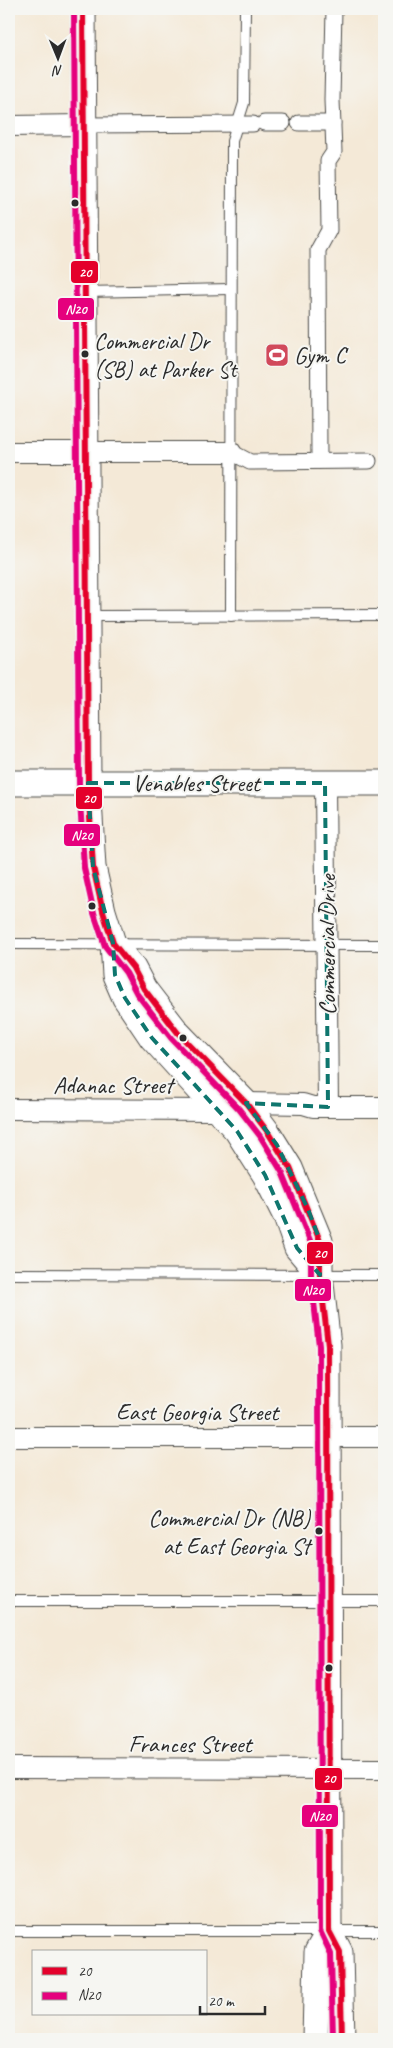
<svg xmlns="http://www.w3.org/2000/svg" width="393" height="2048" font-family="Caveat,sans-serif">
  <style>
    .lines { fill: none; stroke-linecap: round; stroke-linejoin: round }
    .service-casing { stroke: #494845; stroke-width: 12 }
    .pedestrian-casing { stroke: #494845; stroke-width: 17 }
    .minor-casing { stroke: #494845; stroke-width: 22 }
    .tertiary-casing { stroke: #494845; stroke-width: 27 }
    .service { stroke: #fff; stroke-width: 10 }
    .pedestrian { stroke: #fff; stroke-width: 15 }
    .minor { stroke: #fff; stroke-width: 20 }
    .tertiary { stroke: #fff; stroke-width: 25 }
    .bus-1-casing { stroke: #f6f6f2; stroke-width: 10 }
    .bus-2-casing { stroke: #f6f6f2; stroke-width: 10 }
    .bus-1 { stroke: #e4002b; stroke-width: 6 }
    .bus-2 { stroke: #e5007d; stroke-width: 6 }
    .marked { fill: none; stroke: #0f766e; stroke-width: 4; stroke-dasharray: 10 6; stroke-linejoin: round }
    .bus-dot { fill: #2b2b2b; stroke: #f6f6f2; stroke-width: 2 }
    .labels { text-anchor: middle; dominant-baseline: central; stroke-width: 4; stroke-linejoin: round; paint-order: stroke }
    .bus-label { font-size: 23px; fill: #2b2b2b; stroke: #f6f6f2; text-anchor: start }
    .poi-label { font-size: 24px; fill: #2b2b2b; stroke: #f6f6f2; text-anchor: start }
    .street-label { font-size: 24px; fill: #2b2b2b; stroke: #f6f6f2 }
    .line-badge { stroke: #f6f6f2; stroke-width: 2 }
    .badge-label { font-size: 14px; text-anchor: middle; font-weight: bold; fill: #fff }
  </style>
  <rect width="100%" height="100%" fill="#f6f6f2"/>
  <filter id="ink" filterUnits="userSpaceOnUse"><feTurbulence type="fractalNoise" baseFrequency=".02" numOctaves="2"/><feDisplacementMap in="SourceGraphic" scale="10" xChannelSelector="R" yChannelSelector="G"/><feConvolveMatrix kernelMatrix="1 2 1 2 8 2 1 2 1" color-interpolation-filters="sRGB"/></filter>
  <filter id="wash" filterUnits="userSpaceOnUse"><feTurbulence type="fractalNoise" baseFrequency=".0096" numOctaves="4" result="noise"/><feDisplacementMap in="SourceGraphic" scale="20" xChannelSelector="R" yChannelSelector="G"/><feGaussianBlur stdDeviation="1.12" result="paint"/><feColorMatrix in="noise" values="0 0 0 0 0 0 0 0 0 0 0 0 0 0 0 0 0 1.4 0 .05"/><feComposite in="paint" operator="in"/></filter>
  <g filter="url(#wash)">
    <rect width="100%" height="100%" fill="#f4e9d7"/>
  </g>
  <g filter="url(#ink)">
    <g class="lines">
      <g class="service-casing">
        <g id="service">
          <path d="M 85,292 L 230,289"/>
          <path d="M 88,616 L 384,615"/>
          <path d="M 231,616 L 232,141 L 244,103 L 245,9"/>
          <path d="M 9,944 L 384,945"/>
          <path d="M 9,1274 L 384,1275"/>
          <path d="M 9,1601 L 384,1601"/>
          <path d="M 9,1931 L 384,1931"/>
        </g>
      </g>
      <g class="pedestrian-casing">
        <g id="pedestrian">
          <path d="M 264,123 L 283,123"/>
          <path d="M 299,123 L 333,123"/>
          <path d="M 84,125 L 253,124"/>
          <path d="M 231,452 L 250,462 L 369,461"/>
          <path d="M 319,461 L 318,250 L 329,230 L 328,161 L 334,152 L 332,100 L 334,9"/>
        </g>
      </g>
      <g class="minor-casing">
        <g id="minor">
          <path d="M 9,126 L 84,125"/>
          <path d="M 9,452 L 231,452"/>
          <path d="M 325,783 L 328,1107"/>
          <path d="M 246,1103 L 303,1104 L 313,1107 L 384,1107"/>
          <path d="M 9,1109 L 216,1110"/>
          <path d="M 9,1437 L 384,1437"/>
          <path d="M 9,1768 L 384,1769"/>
        </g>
      </g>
      <g class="tertiary-casing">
        <g id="tertiary">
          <path d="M 83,9 L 88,783 L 93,867 L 103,911 L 113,943 L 115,975 L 125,998 L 152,1038 L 237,1131 L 265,1175 L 286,1217 L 297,1248 L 320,1275"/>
          <path d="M 9,783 L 384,783"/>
          <path d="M 113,943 L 133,968 L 144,989 L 178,1033 L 246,1103 L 267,1131 L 290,1168 L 320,1241 L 320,1275 L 328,1345 L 329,1931 L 340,1952 L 342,2039"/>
          <path d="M 315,2039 L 317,1952 L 329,1931"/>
        </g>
      </g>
      <use href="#service" class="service"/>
      <use href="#pedestrian" class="pedestrian"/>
      <use href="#minor" class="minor"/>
      <use href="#tertiary" class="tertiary"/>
      <g class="bus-1-casing">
        <path id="bus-1" d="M 83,9 L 88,783 L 93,867 L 103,911 L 113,943 L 133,968 L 144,989 L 178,1033 L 246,1103 L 267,1131 L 290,1168 L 320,1241 L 320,1275 L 328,1345 L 329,1931 L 340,1952 L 342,2039"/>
      </g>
      <g class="bus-2-casing">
        <path id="bus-2" d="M 74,9 L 79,783 L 84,868 L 94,913 L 105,946 L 126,973 L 137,994 L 171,1038 L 239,1109 L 260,1136 L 282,1172 L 311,1243 L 311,1276 L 319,1346 L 320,1931 L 331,1954 L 333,2039"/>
      </g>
      <use href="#bus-1" class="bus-1"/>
      <use href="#bus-2" class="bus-2"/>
    </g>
  </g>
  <path class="marked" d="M 88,783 L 325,783 L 328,1107 L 246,1103 L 277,1145 L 308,1209 L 320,1241 L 320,1275 L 297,1248 L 265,1175 L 237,1131 L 152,1038 L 125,998 L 115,975 L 113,943 L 93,867 Z"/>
  <defs>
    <g id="stadium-square" transform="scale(1.25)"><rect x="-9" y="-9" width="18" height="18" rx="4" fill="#d1495b" stroke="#f6f6f2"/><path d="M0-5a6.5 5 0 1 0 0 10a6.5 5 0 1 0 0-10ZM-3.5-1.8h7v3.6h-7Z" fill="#fff"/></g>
  </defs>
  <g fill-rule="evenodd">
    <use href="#stadium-square" x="277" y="355"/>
  </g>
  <g class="bus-dot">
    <circle cx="75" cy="203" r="4.5"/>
    <circle cx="85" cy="354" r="4.5"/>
    <circle cx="92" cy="906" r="4.5"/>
    <circle cx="183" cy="1038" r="4.5"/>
    <circle cx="319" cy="1531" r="4.5"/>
    <circle cx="329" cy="1668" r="4.5"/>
  </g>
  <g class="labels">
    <g class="bus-label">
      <text x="94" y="341">Commercial Dr<tspan x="94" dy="28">(SB) at Parker St</tspan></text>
      <text x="310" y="1518" text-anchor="end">Commercial Dr (NB)<tspan x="310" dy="28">at East Georgia St</tspan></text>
    </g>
    <g class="poi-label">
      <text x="294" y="355">Gym C</text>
    </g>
    <g class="street-label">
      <text x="196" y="783">Venables Street</text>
      <text transform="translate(327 945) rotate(-90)">Commercial Drive</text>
      <text x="113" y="1085">Adanac Street</text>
      <text x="197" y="1412">East Georgia Street</text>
      <text x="190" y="1744">Frances Street</text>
    </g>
  </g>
  <g class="line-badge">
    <rect x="70" y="260" width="29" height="24" rx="5" fill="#e4002b"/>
    <rect x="57" y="297" width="38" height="24" rx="5" fill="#e5007d"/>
    <rect x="75" y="786" width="28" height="24" rx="5" fill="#e4002b"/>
    <rect x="63" y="823" width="38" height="24" rx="5" fill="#e5007d"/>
    <rect x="306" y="1241" width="28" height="24" rx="5" fill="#e4002b"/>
    <rect x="294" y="1278" width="38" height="24" rx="5" fill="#e5007d"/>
    <rect x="314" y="1767" width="29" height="24" rx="5" fill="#e4002b"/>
    <rect x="301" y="1804" width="38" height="24" rx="5" fill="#e5007d"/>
  </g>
  <g class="badge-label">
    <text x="85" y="277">20</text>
    <text x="76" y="314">N20</text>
    <text x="89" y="803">20</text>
    <text x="82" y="840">N20</text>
    <text x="320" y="1258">20</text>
    <text x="313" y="1295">N20</text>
    <text x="329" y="1783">20</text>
    <text x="320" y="1821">N20</text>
  </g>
  <rect width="393" height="2048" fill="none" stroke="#f6f6f2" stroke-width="30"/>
  <rect x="32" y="1950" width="175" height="65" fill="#f6f6f2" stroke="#a5a5a2"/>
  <rect x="42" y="1967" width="25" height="8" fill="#e4002b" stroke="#a5a5a2"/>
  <text x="78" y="1976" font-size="15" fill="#2b2b2b">20</text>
  <rect x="42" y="1992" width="25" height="8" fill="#e5007d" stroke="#a5a5a2"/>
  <text x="78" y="2000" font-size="15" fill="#2b2b2b">N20</text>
  <g transform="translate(58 58) rotate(179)" stroke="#f6f6f2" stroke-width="4" paint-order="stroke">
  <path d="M0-4L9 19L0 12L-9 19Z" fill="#2b2b2b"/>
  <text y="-8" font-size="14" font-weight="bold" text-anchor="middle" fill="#2b2b2b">N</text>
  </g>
  <path d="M200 2006v8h65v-8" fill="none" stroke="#2b2b2b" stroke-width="2.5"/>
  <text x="208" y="2006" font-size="15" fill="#2b2b2b" stroke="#f6f6f2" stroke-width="4" paint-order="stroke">20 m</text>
</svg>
